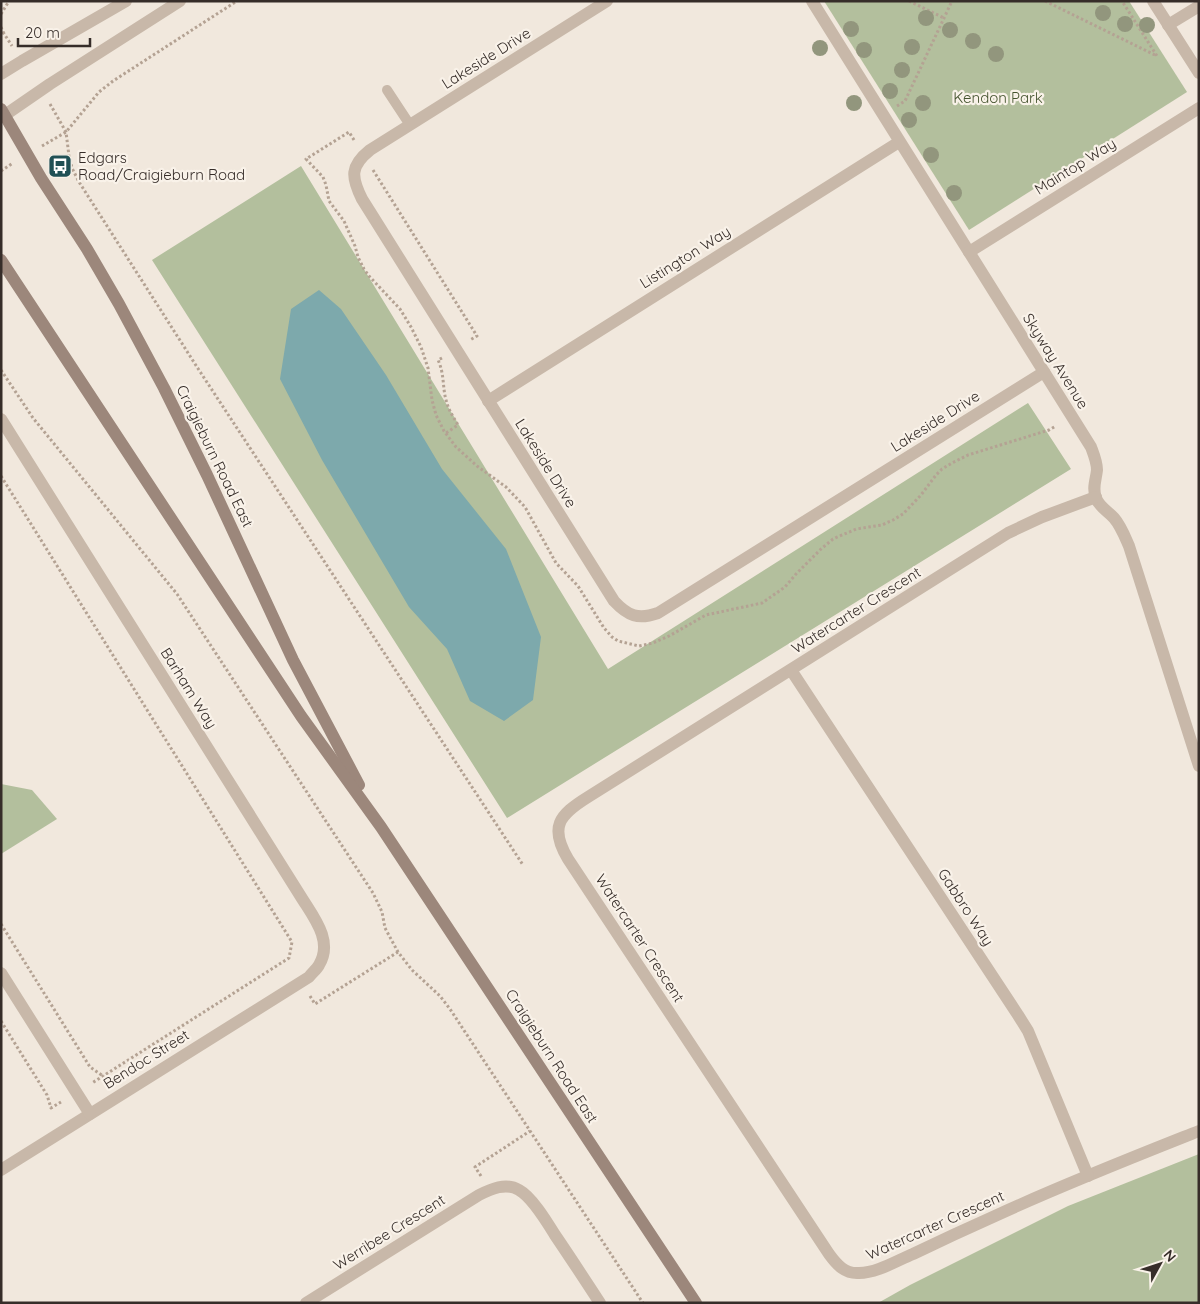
<svg xmlns="http://www.w3.org/2000/svg" width="1200" height="1304" font-family="Quicksand,sans-serif">
  <style>
    .green { fill: #b3bf9d }
    .water { fill: #7da9ac }
    .lines { fill: none; stroke-linecap: round; stroke-linejoin: round }
    .path { stroke: #b4a293; stroke-width: 3; stroke-dasharray: 2.5 2.5; stroke-linecap: butt }
    .service { stroke: #c8b8a9; stroke-width: 10 }
    .minor { stroke: #c8b8a9; stroke-width: 12 }
    .tertiary { stroke: #c8b8a9; stroke-width: 12 }
    .secondary { stroke: #9c877b; stroke-width: 12 }
    .tree { fill: #92967d }
    .labels { text-anchor: middle; dominant-baseline: central; stroke-width: 4.5; stroke-linejoin: round; paint-order: stroke }
    .street-label { font-size: 15px; fill: #362d29; stroke: #f9f2e9 }
    .park-label { font-size: 15px; fill: #44532e; stroke: #f9f2e9 }
    .poi-label { font-size: 15px; fill: #362d29; stroke: #f9f2e9; text-anchor: start }
  </style>
  <rect width="100%" height="100%" fill="#f1e8dd"/>
  <g class="green">
    <path d="M 824,1 L 1129,1 L 1187,92 L 969,230 Z"/>
    <path d="M 301,166 L 608,669 L 1028,403 L 1071,469 L 507,818 L 152,260 Z"/>
    <path d="M 1,784 L 32,790 L 57,819 L 1,854 Z"/>
    <path d="M 1199,1154 L 1199,1303 L 878,1303 L 910,1285 L 1068,1206 Z"/>
  </g>
  <path class="water" d="M 319,290 L 341,309 L 386,375 L 442,469 L 506,549 L 541,637 L 533,700 L 504,721 L 470,701 L 447,649 L 409,607 L 322,460 L 280,379 L 291,309 Z"/>
  <g class="lines">
    <g class="path">
      <path d="M 909,1 L 944,18"/>
      <path d="M 1045,1 L 1157,56 L 1122,1"/>
      <path d="M 1,14 L 9,1"/>
      <path d="M 1,27 L 3,32 L 1,34"/>
      <path d="M 3,32 L 12,46"/>
      <path d="M 50,104 L 66,132 L 69,156 L 72,168 L 79,182 L 197,367 L 523,865"/>
      <path d="M 897,106 L 905,101 L 952,1"/>
      <path d="M 354,140 L 349,132 L 306,159 L 323,177 L 326,185 L 329,201 L 344,221 L 355,246 L 358,257 L 364,269 L 369,276 L 400,309 L 411,327 L 421,347 L 428,368 L 432,400 L 436,415 L 444,431 L 456,447 L 477,466 L 506,487 L 525,507 L 556,563 L 578,586 L 604,628 L 612,637 L 618,641 L 639,646 L 653,643 L 669,636 L 706,615 L 762,603 L 785,587 L 796,574 L 821,549 L 833,539 L 856,529 L 882,525 L 893,520 L 903,514 L 921,495 L 936,475 L 942,469 L 952,463 L 968,455 L 1049,430 L 1056,426"/>
      <path d="M 42,146 L 66,132 L 99,92 L 113,81 L 237,1"/>
      <path d="M 373,170 L 477,336 L 470,340"/>
      <path d="M 1,171 L 13,163"/>
      <path d="M 442,358 L 438,360 C 445,375 442,389 447,403 C 449,411 454,418 458,425 L 446,433"/>
      <path d="M 1,370 L 33,418 L 177,594 L 373,893 L 382,912 L 385,928 L 398,952 L 412,970 L 440,996 L 450,1009 L 643,1303"/>
      <path d="M 1,476 L 292,942 L 289,958 L 92,1083"/>
      <path d="M 1,924 L 90,1067 L 103,1076 L 108,1082"/>
      <path d="M 310,996 L 315,1004 L 398,952"/>
      <path d="M 1,1021 L 47,1095 L 51,1108 L 61,1102"/>
      <path d="M 481,1176 L 475,1167 L 530,1131"/>
    </g>
    <path class="service" d="M 387,90 L 410,125"/>
    <g class="minor">
      <path d="M 607,1 L 370,150 C 350,166 351,177 362,199 L 614,601 C 628,616 638,620 658,613 L 1044,372"/>
      <path d="M 812,1 L 1091,447 C 1094,455 1097,462 1097,470 C 1096,480 1092,488 1096,498 C 1099,507 1108,511 1114,518 C 1121,526 1125,537 1129,546 L 1199,766"/>
      <path d="M 1153,1 L 1199,73"/>
      <path d="M 1168,25 L 1199,6"/>
      <path d="M 969,252 L 1199,108"/>
      <path d="M 488,401 L 899,142"/>
      <path d="M 1,419 L 303,900 C 315,919 333,942 319,965 C 317,969 312,973 309,977 L 1,1170"/>
      <path d="M 1096,497 L 1042,517 L 1008,533 L 588,797 C 559,815 549,827 568,859 L 829,1254 C 837,1265 845,1274 859,1273 C 877,1273 896,1261 913,1254 C 940,1241 968,1228 995,1216 C 1062,1185 1131,1158 1199,1131"/>
      <path d="M 791,670 L 1018,1015 L 1028,1031 L 1088,1176"/>
      <path d="M 1,973 L 90,1114"/>
      <path d="M 306,1303 L 479,1195 C 491,1189 506,1182 519,1190 C 532,1197 547,1222 555,1235 C 570,1257 585,1280 600,1303"/>
    </g>
    <g class="tertiary">
      <path d="M 1,74 L 22,61 L 126,1"/>
      <path d="M 5,115 L 50,84 L 180,1"/>
    </g>
    <g class="secondary">
      <path d="M 1,109 L 41,178 L 87,249 L 119,304 L 164,388 L 207,475 L 293,660 L 359,785"/>
      <path d="M 1,260 L 301,716 L 381,827 L 696,1303"/>
    </g>
  </g>
  <g class="tree">
    <circle cx="1103" cy="13" r="8"/>
    <circle cx="926" cy="18" r="8"/>
    <circle cx="1125" cy="24" r="8"/>
    <circle cx="1147" cy="25" r="8"/>
    <circle cx="851" cy="29" r="8"/>
    <circle cx="950" cy="30" r="8"/>
    <circle cx="973" cy="41" r="8"/>
    <circle cx="912" cy="47" r="8"/>
    <circle cx="820" cy="48" r="8"/>
    <circle cx="864" cy="50" r="8"/>
    <circle cx="996" cy="54" r="8"/>
    <circle cx="902" cy="70" r="8"/>
    <circle cx="890" cy="91" r="8"/>
    <circle cx="854" cy="103" r="8"/>
    <circle cx="923" cy="103" r="8"/>
    <circle cx="909" cy="120" r="8"/>
    <circle cx="931" cy="155" r="8"/>
    <circle cx="954" cy="193" r="8"/>
  </g>
  <defs>
    <g id="bus-square" transform="scale(1.25)"><rect x="-9" y="-9" width="18" height="18" rx="4" fill="#205055" stroke="#f9f2e9"/><path d="M-5-6H5V4H4V6H2V4H-2V6H-4V4H-5ZM-3.5-4V0h7V-4ZM-3.5 1.2v1.5H-2V1.2ZM2 1.2v1.5H3.5V1.2Z" fill="#fff"/></g>
  </defs>
  <g fill-rule="evenodd">
    <use href="#bus-square" x="60" y="166"/>
  </g>
  <g class="labels">
    <g class="street-label">
      <text transform="translate(486 58) rotate(-32)">Lakeside Drive</text>
      <text transform="translate(1075 166) rotate(-32)">Maintop Way</text>
      <text transform="translate(685 257) rotate(-32)">Listington Way</text>
      <text transform="translate(1056 361) rotate(58)">Skyway Avenue</text>
      <text transform="translate(935 421) rotate(-32)">Lakeside Drive</text>
      <text transform="translate(215 456) rotate(64)">Craigieburn Road East</text>
      <text transform="translate(546 463) rotate(58)">Lakeside Drive</text>
      <text transform="translate(856 610) rotate(-32)">Watercarter Crescent</text>
      <text transform="translate(189 688) rotate(58)">Barham Way</text>
      <text transform="translate(966 907) rotate(57)">Gabbro Way</text>
      <text transform="translate(640 938) rotate(57)">Watercarter Crescent</text>
      <text transform="translate(552 1056) rotate(57)">Craigieburn Road East</text>
      <text transform="translate(146 1059) rotate(-32)">Bendoc Street</text>
      <text transform="translate(935 1225) rotate(-24)">Watercarter Crescent</text>
      <text transform="translate(389 1232) rotate(-32)">Werribee Crescent</text>
    </g>
    <g class="park-label">
      <text x="998" y="97">Kendon Park</text>
    </g>
    <g class="poi-label">
      <text x="78" y="157">Edgars<tspan x="78" dy="17">Road/Craigieburn Road</tspan></text>
    </g>
  </g>
  <rect width="1200" height="1304" fill="none" stroke="#362d29" stroke-width="5"/>
  <g transform="translate(1160 1264) rotate(50)" stroke="#f9f2e9" stroke-width="4" paint-order="stroke">
  <path d="M0-4L9 19L0 12L-9 19Z" fill="#362d29"/>
  <text y="-8" font-size="14" font-weight="bold" text-anchor="middle" fill="#362d29">N</text>
  </g>
  <path d="M18 38v8h72v-8" fill="none" stroke="#362d29" stroke-width="2.5"/>
  <text x="25" y="38" font-size="15" fill="#362d29" stroke="#f9f2e9" stroke-width="4" paint-order="stroke">20 m</text>
</svg>
